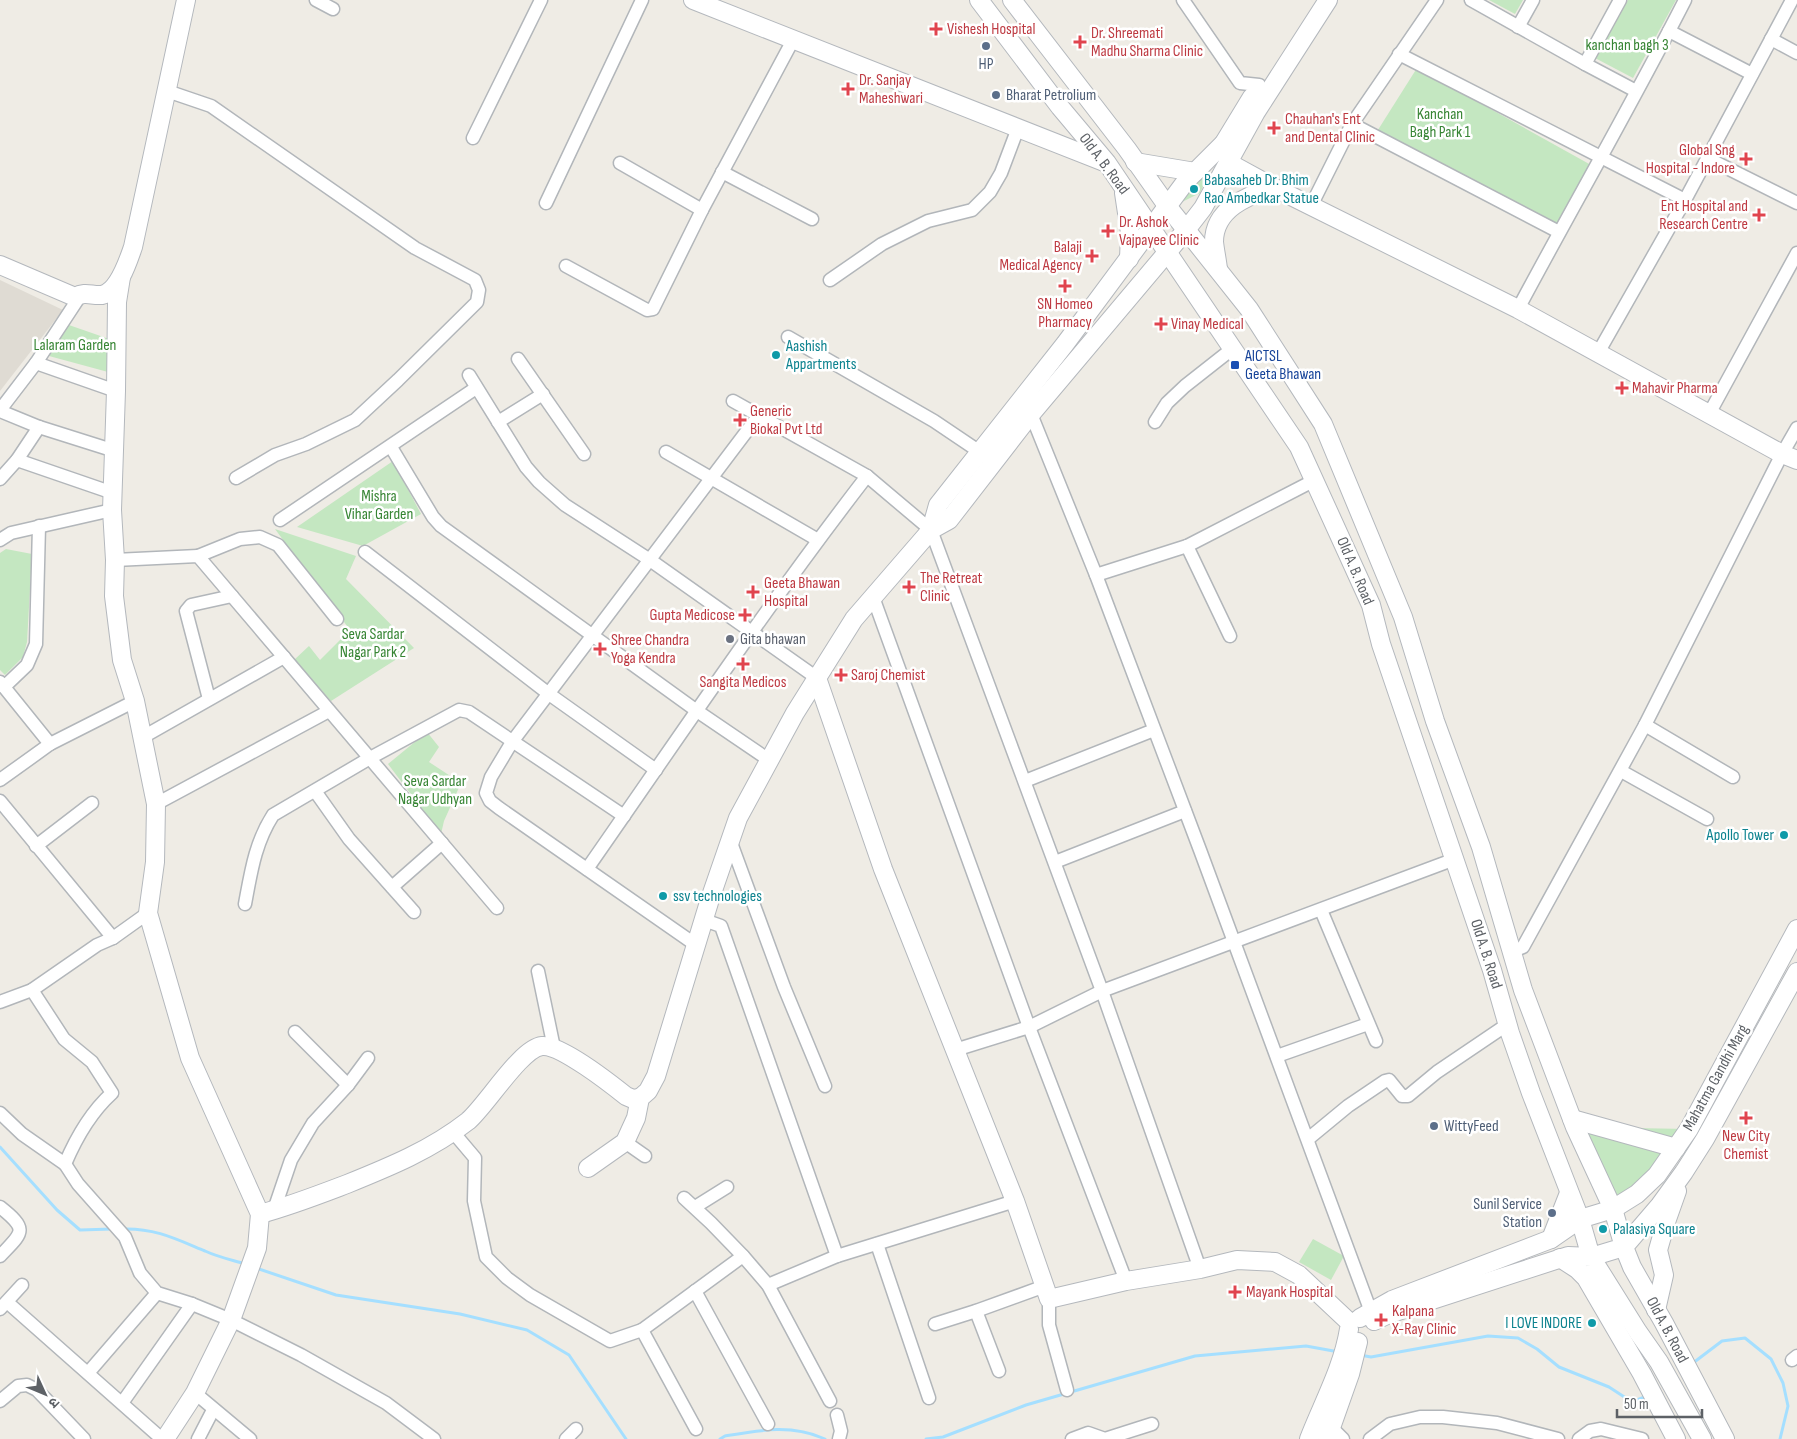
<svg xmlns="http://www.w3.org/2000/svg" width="1797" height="1439" font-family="'Sofia Sans Condensed','Noto Sans Devanagari',sans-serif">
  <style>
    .education { fill: #dfdbd3 }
    .green { fill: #c4e7c1 }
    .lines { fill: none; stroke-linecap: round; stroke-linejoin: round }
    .stream { stroke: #a5dfff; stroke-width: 3 }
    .street-casing { stroke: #b2b6ba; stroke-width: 15 }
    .secondary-casing { stroke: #b4b8bd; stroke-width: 20 }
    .street { stroke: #fff; stroke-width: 12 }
    .secondary { stroke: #fff; stroke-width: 18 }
    .health-dot { fill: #e0444e; stroke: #fff; stroke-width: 2 }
    .service-dot { fill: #5c6f8a; stroke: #fff; stroke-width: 2 }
    .culture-dot { fill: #0f9aa8; stroke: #fff; stroke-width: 2 }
    .transit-dot { fill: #1a4fb4; stroke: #fff; stroke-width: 2 }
    .worship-dot { fill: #6b7280; stroke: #fff; stroke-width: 2 }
    .labels { text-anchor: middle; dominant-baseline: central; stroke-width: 5; stroke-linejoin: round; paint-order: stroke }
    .health-label { font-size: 16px; fill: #be3a42; stroke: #fff; text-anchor: start }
    .park-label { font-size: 16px; fill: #378534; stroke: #fff }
    .service-label { font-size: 16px; fill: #4e5e75; stroke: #fff; text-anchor: start }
    .street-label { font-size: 16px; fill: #5d6166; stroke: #fff }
    .culture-label { font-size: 16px; fill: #0d838f; stroke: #fff; text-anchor: start }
    .transit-label { font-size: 16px; fill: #164399; stroke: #fff; text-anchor: start }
    .worship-label { font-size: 16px; fill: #5b616d; stroke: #fff; text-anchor: start }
  </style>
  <rect width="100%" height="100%" fill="#efece5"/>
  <path class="education" d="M 0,280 L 63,310 L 0,391 Z"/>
  <g class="green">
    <path d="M 1489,0 L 1523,0 L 1515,14 Z"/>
    <path d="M 1628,0 L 1676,0 L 1633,78 L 1595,58 Z"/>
    <path d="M 1417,68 L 1591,165 L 1558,226 L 1376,133 Z"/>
    <path d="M 1212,166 L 1200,193 L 1178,204 L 1189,186 Z"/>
    <path d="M 66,324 L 115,341 L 108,372 L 49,356 Z"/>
    <path d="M 393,461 L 421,514 L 363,546 L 297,527 Z"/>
    <path d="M 275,529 L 356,556 L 346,579 L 414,648 L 331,701 L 294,660 L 309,646 L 320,660 L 350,630 Z"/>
    <path d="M 6,549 L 32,554 L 27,642 L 23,657 L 5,675 L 0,670 L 0,553 Z"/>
    <path d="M 427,732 L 439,747 L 429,762 L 461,783 L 444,821 L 441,834 L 388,764 Z"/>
    <path d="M 1575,1127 L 1689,1129 L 1613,1209 Z"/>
    <path d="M 1313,1239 L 1344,1256 L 1331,1280 L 1299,1262 Z"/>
  </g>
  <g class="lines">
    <g class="stream">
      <path d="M 0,1147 L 57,1210 L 80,1230 L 112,1229"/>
      <path d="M 123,1229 C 155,1228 176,1239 205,1251 C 218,1257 232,1260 245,1264"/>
      <path d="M 256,1268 L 336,1295 L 460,1314 L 527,1330 L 569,1355 L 626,1439"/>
      <path d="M 1360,1355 L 1371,1357 L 1488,1336 L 1518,1338 L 1537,1349 L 1559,1367 L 1609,1387 L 1632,1402 L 1647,1396"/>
      <path d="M 1693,1363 L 1722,1341 L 1745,1338 L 1771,1359 L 1783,1383 L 1788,1406 L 1780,1439"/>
      <path d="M 720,1439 L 725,1436 C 760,1430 792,1424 825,1439"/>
      <path d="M 926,1439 L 943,1437 L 1026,1405 L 1195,1356 L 1306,1346 L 1339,1352"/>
    </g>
    <g class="street-casing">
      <g id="street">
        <path d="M 316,0 L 333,9"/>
        <path d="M 1183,0 L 1240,83 L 1259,85 L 1261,105"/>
        <path d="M 1471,0 L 1585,64 L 1636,91"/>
        <path d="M 1518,27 L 1533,0"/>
        <path d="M 1669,31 L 1752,74"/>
        <path d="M 1771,39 L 1797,53"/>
        <path d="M 1399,54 L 1685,200"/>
        <path d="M 1585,64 L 1620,0"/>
        <path d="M 167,91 L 211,106 L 415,248 L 475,280 L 479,290 L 477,302 L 398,380 L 355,420 L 306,444 L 275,455 L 236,478"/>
        <path d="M 1352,124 L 1559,232"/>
        <path d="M 473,138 L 541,0"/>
        <path d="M 1707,158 L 1797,203"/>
        <path d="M 620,163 L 702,210"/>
        <path d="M 722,172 L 812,219"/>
        <path d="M 546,203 L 642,0"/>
        <path d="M 1311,206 L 1352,124 L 1437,0"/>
        <path d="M 566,266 L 647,310 L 653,309 L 702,210 L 793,40"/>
        <path d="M 830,280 L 882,244 L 928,221 L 972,210 L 990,192 L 1001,173 L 1018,128"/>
        <path d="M 1518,309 C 1573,206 1632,104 1685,0"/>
        <path d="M 788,337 L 934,421 L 980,452"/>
        <path d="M 1598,353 L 1685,200 L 1792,0"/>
        <path d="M 518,359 L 584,454"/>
        <path d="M 36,363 L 116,391"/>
        <path d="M 469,375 L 526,467 L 539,482 L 565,505 L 650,560 L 817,678"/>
        <path d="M 733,401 L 867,476 L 931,530 L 1102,991 L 1200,1269"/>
        <path d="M 0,410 L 36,363 L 82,293"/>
        <path d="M 0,411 L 39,427 L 115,451"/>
        <path d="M 1031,414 L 1096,575 L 1200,850 L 1371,1312"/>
        <path d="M 1709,414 L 1797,253"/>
        <path d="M 498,422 L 543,394"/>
        <path d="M 1155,422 L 1167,403 L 1185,386 L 1232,349"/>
        <path d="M 391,447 L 433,517 L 441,526 L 697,711 L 769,760"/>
        <path d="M 666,452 L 818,540"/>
        <path d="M 17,460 L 39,427"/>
        <path d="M 0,479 L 17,460 L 113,493"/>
        <path d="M 280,520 L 476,388"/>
        <path d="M 0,540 L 11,533 L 112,510"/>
        <path d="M 1187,546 L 1230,636"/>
        <path d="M 365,552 L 549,694 L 656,770"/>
        <path d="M 198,556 L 240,539 L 260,537 L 278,545 L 337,619"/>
        <path d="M 115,560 L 198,556 L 497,908"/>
        <path d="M 1096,575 L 1187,546 L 1315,480"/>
        <path d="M 873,597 L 1029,1027 L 1126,1281"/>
        <path d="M 0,682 L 50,744"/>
        <path d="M 4,687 L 27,665 L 36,644 L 39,526"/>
        <path d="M 209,699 L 186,611 L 191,605 L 232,596"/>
        <path d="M 1645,725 L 1733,777"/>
        <path d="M 143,737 L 284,657"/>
        <path d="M 1621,771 L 1707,819"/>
        <path d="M 0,780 L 50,744 L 135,701"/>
        <path d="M 1025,781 L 1154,730"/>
        <path d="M 315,791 L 349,839 L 414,912"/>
        <path d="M 0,801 L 113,938"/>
        <path d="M 156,804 L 329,711"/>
        <path d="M 730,840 L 784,987 L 825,1086"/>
        <path d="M 36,846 L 92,803"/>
        <path d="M 1055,862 L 1185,811"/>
        <path d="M 587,869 C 679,737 768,604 867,476"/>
        <path d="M 392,887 L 442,843"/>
        <path d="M 245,904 C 251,872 255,843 273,815 L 370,758 L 459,710 L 469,712 L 624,816"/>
        <path d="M 1321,910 L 1376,1041"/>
        <path d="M 704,920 L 721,926 L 837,1256"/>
        <path d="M 696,945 L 499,808 L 490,801 L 486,793 L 491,777 L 512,742 L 759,415"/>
        <path d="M 1513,951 L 1523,947 L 1645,725 L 1782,454 L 1797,428"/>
        <path d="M 538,971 L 554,1048"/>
        <path d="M 0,1002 L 32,990 L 97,945 L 113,938 L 148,913"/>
        <path d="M 295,1032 L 348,1085"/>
        <path d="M 955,1050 L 1029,1027 L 1102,991 L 1455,859"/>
        <path d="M 1277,1056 L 1368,1024"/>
        <path d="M 0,1113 L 22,1134 L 65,1164 C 76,1138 91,1112 112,1093 L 92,1062 L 64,1039 L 32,990"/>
        <path d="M 453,1132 L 475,1158 L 474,1201 L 486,1257 L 507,1278 L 530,1295 L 610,1341 L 642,1330"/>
        <path d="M 1308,1139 L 1348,1106 L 1385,1081 L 1389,1080 L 1402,1096 L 1408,1096 L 1437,1072 L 1508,1024"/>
        <path d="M 625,1142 L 645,1156"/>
        <path d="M 65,1164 L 78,1184 L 125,1237 L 140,1273 L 157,1293 L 192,1304 L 231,1320 L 301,1355 L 386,1403 L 434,1439"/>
        <path d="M 684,1198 L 711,1223 L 743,1256 L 768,1285 L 830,1401"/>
        <path d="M 0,1207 C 29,1230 23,1232 0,1256"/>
        <path d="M 695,1207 L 727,1187"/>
        <path d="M 274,1210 L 291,1160 L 313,1123 L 348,1085 L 368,1058"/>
        <path d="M 877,1244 L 929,1398"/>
        <path d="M 768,1285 L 837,1256 L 1015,1201"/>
        <path d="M 695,1291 L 768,1424"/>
        <path d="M 1049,1299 L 1049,1325 L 1067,1390"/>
        <path d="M 7,1302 L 162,1439"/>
        <path d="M 0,1309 L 22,1285"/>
        <path d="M 976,1311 L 999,1371"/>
        <path d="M 935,1324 L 976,1311 L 1045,1286"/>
        <path d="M 1792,1360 L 1797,1356"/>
        <path d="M 88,1373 L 157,1293"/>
        <path d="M 195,1393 L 250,1439"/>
        <path d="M 0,1401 L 18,1386 L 27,1385 L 37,1390 L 84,1439"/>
        <path d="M 122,1403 L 192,1304"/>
        <path d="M 837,1415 L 841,1431 L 839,1439"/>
        <path d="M 1332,1428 L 1343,1439"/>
        <path d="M 696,1429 L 642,1330 L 743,1256"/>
        <path d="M 198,1439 L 213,1410"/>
        <path d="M 566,1439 L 576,1429"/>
        <path d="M 1072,1439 L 1088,1433 L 1105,1439 L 1152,1424"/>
        <path d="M 1370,1439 L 1390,1424 L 1420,1417 L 1443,1417 L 1497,1423 L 1558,1439"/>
        <path d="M 1579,1439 L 1590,1431 L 1601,1429 L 1642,1439"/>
      </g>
    </g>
    <g class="secondary-casing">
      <g id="secondary">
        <path d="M 693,0 L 1104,162"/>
        <path d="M 979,0 L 1060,107 L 1107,163 L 1299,447 L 1371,605 L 1381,644 L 1492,970 L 1510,1033 L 1531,1093 L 1580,1219 L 1551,1239 L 1392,1300 L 1360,1318"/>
        <path d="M 1012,0 L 1127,149 L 1168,207 L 1249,309 L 1323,424 L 1403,617 L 1435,721 L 1481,847 L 1523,990 L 1575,1127 L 1613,1209 L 1637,1194 L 1657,1175 L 1689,1129 L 1797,929"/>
        <path d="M 1224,143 L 1229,163 L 1273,187 L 1518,309 L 1782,454 L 1797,460"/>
        <path d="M 1135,162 L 1195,172"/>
        <path d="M 1124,193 L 1130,233 L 1129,259"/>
        <path d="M 0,265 L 75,297 C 86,291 91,296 102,295 C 119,291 128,261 133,247 L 186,0"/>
        <path d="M 1218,269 C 1217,260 1215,251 1214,242 C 1214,209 1247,196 1273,187"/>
        <path d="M 121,277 L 117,302 L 116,391 L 112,510 L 115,560 L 114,596 L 122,660 L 135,701 L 156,804 L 155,862 L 148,913 L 190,1058 L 260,1214 L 257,1248 L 231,1320 L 195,1393 L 165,1439"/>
        <path d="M 931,530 L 938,505 L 1065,344 L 1186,181 L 1224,143 L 1252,97"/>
        <path d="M 817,678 L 883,869 L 1015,1201 L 1049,1299 L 1126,1281 L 1200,1269 L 1237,1260 L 1275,1262 L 1299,1275 L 1348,1321"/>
        <path d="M 1572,1119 L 1676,1148"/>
        <path d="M 588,1168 L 625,1142 L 636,1118 L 640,1098 L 648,1091 L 656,1076 L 710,899 L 738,818 L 795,713 L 854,619 L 931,530 L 949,520 L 1031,414 L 1186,230 L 1203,208 L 1256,112 L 1328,0"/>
        <path d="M 260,1214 C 290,1206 318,1195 347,1184 C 389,1167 431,1150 468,1121 C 486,1106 521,1048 542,1046 C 560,1044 611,1084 626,1096 L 633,1099 L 640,1098"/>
        <path d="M 1551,1239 L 1569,1193"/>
        <path d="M 1560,1258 L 1577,1269 L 1586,1278 L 1642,1374 L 1676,1439"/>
        <path d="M 1656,1310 L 1664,1275 L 1658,1250 L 1666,1222 L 1677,1191"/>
        <path d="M 1374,1321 L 1389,1314 L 1568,1256 L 1591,1257 L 1624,1247 L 1613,1209 L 1580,1219 L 1591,1257 L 1638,1332 L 1659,1362 L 1702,1439"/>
        <path d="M 1309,1439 C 1323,1403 1343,1367 1349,1329"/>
        <path d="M 1327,1439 L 1350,1374 L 1358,1342"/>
        <path d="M 1725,1439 L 1664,1323 L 1632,1267 L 1624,1247 L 1660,1205 L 1684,1172 L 1705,1139 L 1797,972"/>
      </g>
    </g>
    <use href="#street" class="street"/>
    <use href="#secondary" class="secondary"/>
  </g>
  <g class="health-dot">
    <path d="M933.5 21.5h5v5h5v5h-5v5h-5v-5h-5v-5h5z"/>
    <path d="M1077.5 34.5h5v5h5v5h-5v5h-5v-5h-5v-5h5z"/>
    <path d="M845.5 81.5h5v5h5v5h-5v5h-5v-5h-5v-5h5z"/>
    <path d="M1271.5 120.5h5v5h5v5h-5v5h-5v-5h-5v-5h5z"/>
    <path d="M1743.5 151.5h5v5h5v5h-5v5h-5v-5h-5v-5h5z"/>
    <path d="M1756.5 207.5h5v5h5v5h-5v5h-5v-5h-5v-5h5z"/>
    <path d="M1105.5 223.5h5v5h5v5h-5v5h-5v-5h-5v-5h5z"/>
    <path d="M1089.5 248.5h5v5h5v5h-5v5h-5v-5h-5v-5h5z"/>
    <path d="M1062.5 278.5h5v5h5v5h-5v5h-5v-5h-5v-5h5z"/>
    <path d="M1158.5 316.5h5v5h5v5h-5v5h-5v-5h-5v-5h5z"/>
    <path d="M1619.5 380.5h5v5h5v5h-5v5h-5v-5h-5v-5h5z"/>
    <path d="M737.5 412.5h5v5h5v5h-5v5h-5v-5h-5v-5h5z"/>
    <path d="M906.5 579.5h5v5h5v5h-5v5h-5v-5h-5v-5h5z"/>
    <path d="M750.5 584.5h5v5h5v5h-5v5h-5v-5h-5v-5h5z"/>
    <path d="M742.5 607.5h5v5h5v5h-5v5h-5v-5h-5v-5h5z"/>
    <path d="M597.5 641.5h5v5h5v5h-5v5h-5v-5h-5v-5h5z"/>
    <path d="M740.5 656.5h5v5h5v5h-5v5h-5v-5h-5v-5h5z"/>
    <path d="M838.5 667.5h5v5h5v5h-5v5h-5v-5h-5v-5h5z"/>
    <path d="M1743.5 1110.5h5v5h5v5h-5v5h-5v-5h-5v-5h5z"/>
    <path d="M1232.5 1284.5h5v5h5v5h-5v5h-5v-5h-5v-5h5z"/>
    <path d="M1378.5 1312.5h5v5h5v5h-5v5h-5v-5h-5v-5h5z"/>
  </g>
  <g class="service-dot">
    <circle cx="986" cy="46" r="5"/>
    <circle cx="996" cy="95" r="5"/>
    <circle cx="1434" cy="1126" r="5"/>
    <circle cx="1552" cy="1213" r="5"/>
  </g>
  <g class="culture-dot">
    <circle cx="1194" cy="189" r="5"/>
    <circle cx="776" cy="355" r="5"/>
    <circle cx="1784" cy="835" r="5"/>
    <circle cx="663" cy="896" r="5"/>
    <circle cx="1603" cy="1229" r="5"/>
    <circle cx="1592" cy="1323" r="5"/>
  </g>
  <rect class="transit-dot" x="1230" y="360" width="10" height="10" rx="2.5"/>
  <circle class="worship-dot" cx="730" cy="639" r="5"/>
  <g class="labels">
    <g class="health-label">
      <text x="947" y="29">Vishesh Hospital</text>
      <text x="1091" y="33">Dr. Shreemati<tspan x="1091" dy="18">Madhu Sharma Clinic</tspan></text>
      <text x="859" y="80">Dr. Sanjay<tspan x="859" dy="18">Maheshwari</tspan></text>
      <text x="1285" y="119">Chauhan's Ent<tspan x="1285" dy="18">and Dental Clinic</tspan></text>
      <text x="1735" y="150" text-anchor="end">Global Sng<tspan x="1735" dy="18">Hospital - Indore</tspan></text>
      <text x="1748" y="206" text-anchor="end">Ent Hospital and<tspan x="1748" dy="18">Research Centre</tspan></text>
      <text x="1119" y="222">Dr. Ashok<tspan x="1119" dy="18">Vajpayee Clinic</tspan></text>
      <text x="1082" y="247" text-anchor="end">Balaji<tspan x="1082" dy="18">Medical Agency</tspan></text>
      <text x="1065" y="304" text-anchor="middle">SN Homeo<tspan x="1065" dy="18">Pharmacy</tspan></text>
      <text x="1171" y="324">Vinay Medical</text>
      <text x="1632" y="388">Mahavir Pharma</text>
      <text x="750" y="411">Generic<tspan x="750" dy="18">Biokal Pvt Ltd</tspan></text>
      <text x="920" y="578">The Retreat<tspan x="920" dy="18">Clinic</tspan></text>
      <text x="764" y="583">Geeta Bhawan<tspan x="764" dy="18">Hospital</tspan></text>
      <text x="735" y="615" text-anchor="end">Gupta Medicose</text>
      <text x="611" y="640">Shree Chandra<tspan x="611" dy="18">Yoga Kendra</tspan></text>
      <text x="851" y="675">Saroj Chemist</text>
      <text x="743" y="682" text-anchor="middle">Sangita Medicos</text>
      <text x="1746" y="1136" text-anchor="middle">New City<tspan x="1746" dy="18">Chemist</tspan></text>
      <text x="1246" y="1292">Mayank Hospital</text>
      <text x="1392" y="1311">Kalpana<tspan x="1392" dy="18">X-Ray Clinic</tspan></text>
    </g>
    <g class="park-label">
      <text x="1627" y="45">kanchan bagh 3</text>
      <text x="1440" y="114">Kanchan<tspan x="1440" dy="18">Bagh Park 1</tspan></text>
      <text x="75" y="345">Lalaram Garden</text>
      <text x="379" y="496">Mishra<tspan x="379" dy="18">Vihar Garden</tspan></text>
      <text x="373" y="634">Seva Sardar<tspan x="373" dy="18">Nagar Park 2</tspan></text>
      <text x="435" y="781">Seva Sardar<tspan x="435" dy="18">Nagar Udhyan</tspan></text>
    </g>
    <g class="service-label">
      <text x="986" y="64" text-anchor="middle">HP</text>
      <text x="1006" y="95">Bharat Petrolium</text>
      <text x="1444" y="1126">WittyFeed</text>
      <text x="1542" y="1204" text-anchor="end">Sunil Service<tspan x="1542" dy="18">Station</tspan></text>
    </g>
    <g class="street-label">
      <text transform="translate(1104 164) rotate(53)">Old A. B. Road</text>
      <text transform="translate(1355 571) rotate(67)">Old A. B. Road</text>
      <text transform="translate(1486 954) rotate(72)">Old A. B. Road</text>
      <text transform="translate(1716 1078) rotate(-61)">Mahatma Gandhi Marg</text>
      <text transform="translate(1667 1330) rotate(62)">Old A. B. Road</text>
    </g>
    <g class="culture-label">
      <text x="1204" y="180">Babasaheb Dr. Bhim<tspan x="1204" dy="18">Rao Ambedkar Statue</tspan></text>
      <text x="786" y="346">Aashish<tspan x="786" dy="18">Appartments</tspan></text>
      <text x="1774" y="835" text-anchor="end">Apollo Tower</text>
      <text x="673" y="896">ssv technologies</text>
      <text x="1613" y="1229">Palasiya Square</text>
      <text x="1582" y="1323" text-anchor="end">I LOVE INDORE</text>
    </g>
    <g class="transit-label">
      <text x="1245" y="356">AICTSL<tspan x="1245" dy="18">Geeta Bhawan</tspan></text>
    </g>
    <g class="worship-label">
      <text x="740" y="639">Gita bhawan</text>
    </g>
  </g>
  <g transform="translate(45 1394) rotate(134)" stroke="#ffffff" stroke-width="4" paint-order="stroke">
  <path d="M0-4L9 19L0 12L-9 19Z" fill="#5d6166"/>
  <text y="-8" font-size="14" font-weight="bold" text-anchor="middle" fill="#5d6166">उ</text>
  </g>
  <path d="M1617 1409v8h85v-8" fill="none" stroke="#5d6166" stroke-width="2.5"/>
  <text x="1624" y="1409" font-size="15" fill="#5d6166" stroke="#ffffff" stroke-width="4" paint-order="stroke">50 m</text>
</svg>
